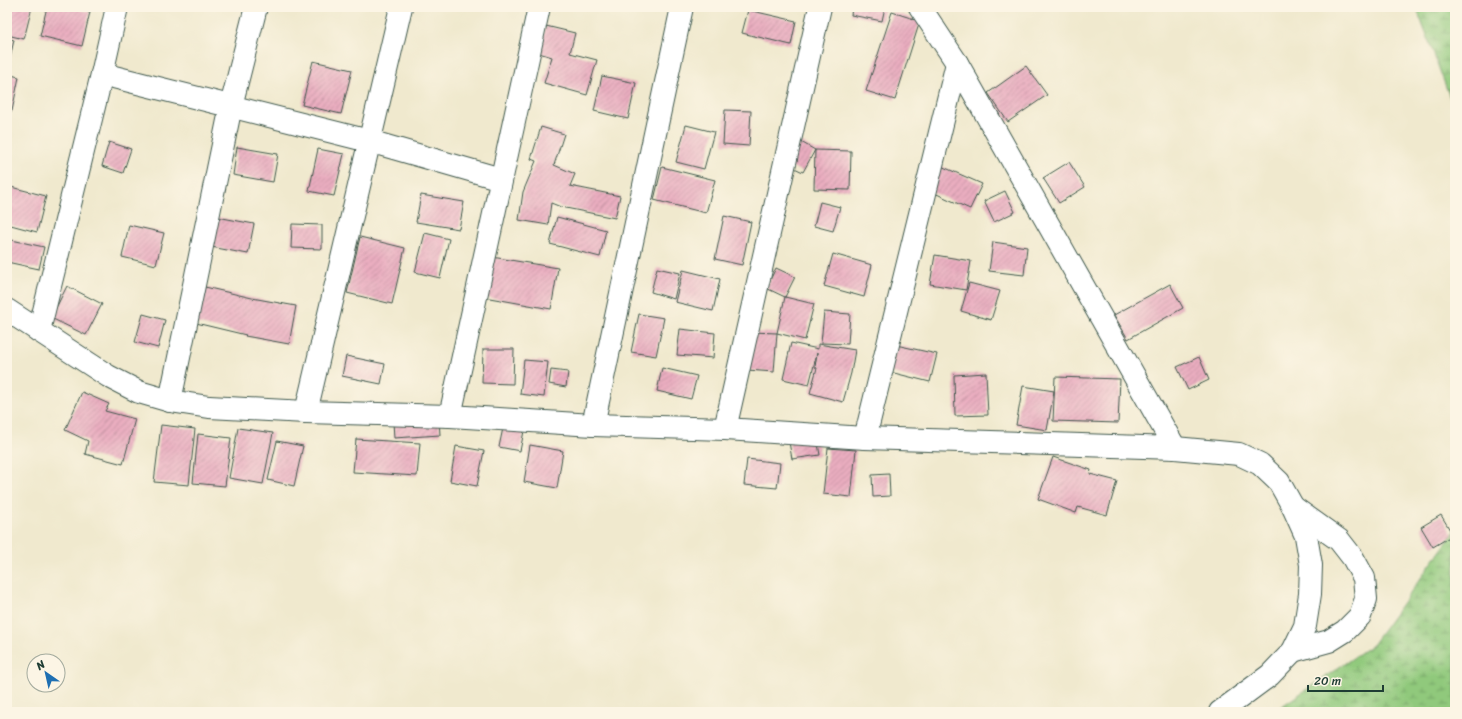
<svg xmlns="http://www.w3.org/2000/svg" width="1462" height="719" font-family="Sriracha,sans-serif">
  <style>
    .wetland { fill: url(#wetland-marsh); stroke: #588358 }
    .building { fill: url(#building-hatch) }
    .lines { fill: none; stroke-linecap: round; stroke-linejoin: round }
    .minor-casing { stroke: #3e574b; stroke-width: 24 }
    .minor { stroke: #fff; stroke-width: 22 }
  </style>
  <defs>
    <pattern id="wetland-marsh" width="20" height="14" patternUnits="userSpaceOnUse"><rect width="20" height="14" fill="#90c97c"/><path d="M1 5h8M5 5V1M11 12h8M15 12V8" fill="none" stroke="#75a466"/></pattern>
    <pattern id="building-hatch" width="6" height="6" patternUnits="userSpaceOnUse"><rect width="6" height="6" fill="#eaadc0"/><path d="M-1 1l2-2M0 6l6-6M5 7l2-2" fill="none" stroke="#bd8e9d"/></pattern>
  </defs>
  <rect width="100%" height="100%" fill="#fcf5e5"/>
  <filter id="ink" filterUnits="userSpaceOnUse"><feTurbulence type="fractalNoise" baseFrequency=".025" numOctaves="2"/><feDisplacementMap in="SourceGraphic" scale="8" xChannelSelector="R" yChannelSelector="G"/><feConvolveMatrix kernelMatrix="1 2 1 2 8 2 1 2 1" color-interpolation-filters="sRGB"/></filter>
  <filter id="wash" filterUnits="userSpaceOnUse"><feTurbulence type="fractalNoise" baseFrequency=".012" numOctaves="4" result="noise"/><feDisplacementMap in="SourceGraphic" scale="16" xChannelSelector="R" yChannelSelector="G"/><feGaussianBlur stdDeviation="0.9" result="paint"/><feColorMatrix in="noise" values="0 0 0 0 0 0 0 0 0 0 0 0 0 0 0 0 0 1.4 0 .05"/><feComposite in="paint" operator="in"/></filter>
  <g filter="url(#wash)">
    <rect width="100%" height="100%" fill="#f0e9ce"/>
    <g class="wetland">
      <path d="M 1416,7 L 1455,7 L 1455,111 Z"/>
      <path d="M 1455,531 L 1455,712 L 1273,712 L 1372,645 Z"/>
    </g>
    <g id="blocks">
      <g class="building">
        <path d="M 7,7 L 32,7 L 24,39 L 7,35 Z"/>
        <path d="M 47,7 L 68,7 L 90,12 L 82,46 L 40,36 Z"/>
        <path d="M 852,7 L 885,7 L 882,21 L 851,15 Z"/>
        <path d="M 748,10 L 796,21 L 791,45 L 742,33 Z"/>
        <path d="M 892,12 L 920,21 L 895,100 L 866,91 Z"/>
        <path d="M 546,26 L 575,33 L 570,53 L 597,60 L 587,95 L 544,83 L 552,57 L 539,53 Z"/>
        <path d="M 7,38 L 14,40 L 8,67 L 7,67 Z"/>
        <path d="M 313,61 L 352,70 L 341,114 L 302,105 Z"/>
        <path d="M 1026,66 L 1047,95 L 1008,122 L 988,93 Z"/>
        <path d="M 7,74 L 19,77 L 12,111 L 7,110 Z"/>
        <path d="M 602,76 L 636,83 L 628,119 L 594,111 Z"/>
        <path d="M 725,110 L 751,111 L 749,146 L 723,144 Z"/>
        <path d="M 686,125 L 714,132 L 704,169 L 676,162 Z"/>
        <path d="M 541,127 L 564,134 L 554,165 L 575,174 L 570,186 L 620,196 L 615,218 L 561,207 L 551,203 L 548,225 L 519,220 L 523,192 L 536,161 L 531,159 Z"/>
        <path d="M 109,142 L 131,149 L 123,173 L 102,166 Z"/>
        <path d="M 801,142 L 815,150 L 803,172 L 788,165 Z"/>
        <path d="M 237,147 L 278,154 L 273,182 L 233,175 Z"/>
        <path d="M 318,149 L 344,154 L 334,196 L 309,191 Z"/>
        <path d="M 815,150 L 851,151 L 850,190 L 814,189 Z"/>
        <path d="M 1069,162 L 1085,187 L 1059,203 L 1043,178 Z"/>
        <path d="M 941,166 L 982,184 L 970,209 L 930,191 Z"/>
        <path d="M 662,167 L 715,180 L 706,213 L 654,200 Z"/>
        <path d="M 7,186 L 46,196 L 37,232 L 7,224 Z"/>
        <path d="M 1005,191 L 1015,212 L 994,222 L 984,201 Z"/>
        <path d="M 421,195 L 464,202 L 459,229 L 416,222 Z"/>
        <path d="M 820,202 L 840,207 L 833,231 L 814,226 Z"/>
        <path d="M 212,216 L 254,224 L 248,254 L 206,246 Z"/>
        <path d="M 724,216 L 751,222 L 742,265 L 715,259 Z"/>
        <path d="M 557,217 L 606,230 L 600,257 L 550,244 Z"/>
        <path d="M 292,224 L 322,225 L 322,249 L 291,248 Z"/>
        <path d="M 129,225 L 164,233 L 156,265 L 122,257 Z"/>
        <path d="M 425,233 L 449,239 L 440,278 L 415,272 Z"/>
        <path d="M 360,237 L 405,248 L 392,304 L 347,293 Z"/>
        <path d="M 7,239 L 44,247 L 39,269 L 7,262 Z"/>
        <path d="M 993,242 L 1027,247 L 1024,275 L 989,271 Z"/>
        <path d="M 833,254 L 872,265 L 864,297 L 824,286 Z"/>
        <path d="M 935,255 L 971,261 L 966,290 L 930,284 Z"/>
        <path d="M 492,257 L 558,268 L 551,309 L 484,297 Z"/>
        <path d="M 657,268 L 680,273 L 674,299 L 651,292 Z"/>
        <path d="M 776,268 L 795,277 L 785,297 L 814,304 L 805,340 L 777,333 L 774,372 L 747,370 L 750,332 L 777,333 L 785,297 L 766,288 Z"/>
        <path d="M 683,270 L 720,279 L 713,311 L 675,302 Z"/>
        <path d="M 969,283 L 1000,291 L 991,320 L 961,311 Z"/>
        <path d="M 1170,284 L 1183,308 L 1128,339 L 1114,315 Z"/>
        <path d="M 67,286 L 102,304 L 86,335 L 51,318 Z"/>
        <path d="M 205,287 L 252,298 L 296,306 L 289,344 L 245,336 L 246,335 L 196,323 Z"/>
        <path d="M 824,312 L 850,314 L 848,344 L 821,343 Z"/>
        <path d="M 143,314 L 165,320 L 158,348 L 135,342 Z"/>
        <path d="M 639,314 L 664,318 L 656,356 L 631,352 Z"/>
        <path d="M 680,329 L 715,333 L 713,358 L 677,355 Z"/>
        <path d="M 791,343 L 818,349 L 818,344 L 855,350 L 851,373 L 843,402 L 810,393 L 817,368 L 815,367 L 817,353 L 809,385 L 783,379 Z"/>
        <path d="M 896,345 L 937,354 L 930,382 L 890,372 Z"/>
        <path d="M 483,349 L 514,349 L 513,384 L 482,383 Z"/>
        <path d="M 346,356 L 385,364 L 381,384 L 342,376 Z"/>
        <path d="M 1199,357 L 1209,380 L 1188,390 L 1177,367 Z"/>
        <path d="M 524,360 L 548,362 L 544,397 L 520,394 Z"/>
        <path d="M 662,368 L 697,376 L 691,399 L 657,391 Z"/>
        <path d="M 551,370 L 568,372 L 566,387 L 549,384 Z"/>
        <path d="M 986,373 L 988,415 L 955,416 L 954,375 Z"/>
        <path d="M 1055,377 L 1120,379 L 1118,423 L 1053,421 Z"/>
        <path d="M 1023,386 L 1054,391 L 1047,430 L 1016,425 Z"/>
        <path d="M 82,392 L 109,404 L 105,411 L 135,419 L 123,464 L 85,454 L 88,441 L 65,430 Z"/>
        <path d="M 439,419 L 440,435 L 394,438 L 393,422 Z"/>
        <path d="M 161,425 L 195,429 L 189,485 L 154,482 Z"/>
        <path d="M 238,428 L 273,433 L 263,484 L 229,478 Z"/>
        <path d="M 503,428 L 524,431 L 520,451 L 499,447 Z"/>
        <path d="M 198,434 L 231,438 L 225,486 L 193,483 Z"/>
        <path d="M 817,438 L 820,455 L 792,459 L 789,442 Z"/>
        <path d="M 356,439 L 420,443 L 417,476 L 353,472 Z"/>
        <path d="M 277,441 L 303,446 L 294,486 L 268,480 Z"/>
        <path d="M 530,445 L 563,451 L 557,488 L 524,482 Z"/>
        <path d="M 456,446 L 484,451 L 477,486 L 450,481 Z"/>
        <path d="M 828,448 L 856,450 L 851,497 L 823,494 Z"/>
        <path d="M 1053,457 L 1091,470 L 1090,474 L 1117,481 L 1107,515 L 1078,507 L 1076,513 L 1038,499 Z"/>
        <path d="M 747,459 L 780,463 L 777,488 L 744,485 Z"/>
        <path d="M 889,474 L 890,496 L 873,497 L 872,475 Z"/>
        <path d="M 1441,515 L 1453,535 L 1433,547 L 1421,527 Z"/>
      </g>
    </g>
  </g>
  <g filter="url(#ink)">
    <use href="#blocks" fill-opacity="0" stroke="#3e574b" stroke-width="1"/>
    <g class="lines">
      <g class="minor-casing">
        <g id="minor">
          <path d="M 920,7 L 957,63 L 1175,448"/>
          <path d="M 102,74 L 369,141 L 501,179"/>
          <path d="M 7,310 L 108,376 L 139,392 L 170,401 L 209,407 L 306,412 L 450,416 L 593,425 L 725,429 L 865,438 L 1175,448 L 1239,454 L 1260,464 L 1279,482 L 1293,507 L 1306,536 L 1311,565 L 1310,594 L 1305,626 L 1293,651 L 1270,675 L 1220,712"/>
          <path d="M 39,331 L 102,74 L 117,7"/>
          <path d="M 170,401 L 231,106 L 256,7"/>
          <path d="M 306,412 L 401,7"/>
          <path d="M 450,416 L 539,7"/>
          <path d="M 593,425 L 682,7"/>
          <path d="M 725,429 L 820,7"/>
          <path d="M 865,438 L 957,63"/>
          <path d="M 1293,651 L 1329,641 L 1345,631 L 1360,616 L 1366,599 L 1364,578 L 1353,558 L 1339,540 L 1293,507"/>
        </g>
      </g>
      <use href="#minor" class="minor"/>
    </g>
  </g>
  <rect width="1462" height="719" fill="none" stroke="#fcf5e5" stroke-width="24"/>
  <g transform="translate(46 673) rotate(326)"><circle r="19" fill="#fcf5e5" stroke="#a4ab9e"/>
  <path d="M0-3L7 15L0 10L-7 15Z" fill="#1f6fb2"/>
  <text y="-6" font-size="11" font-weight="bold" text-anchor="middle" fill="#1f3d34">N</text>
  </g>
  <path d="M1308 685v6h75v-6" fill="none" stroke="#1f3d34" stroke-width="2"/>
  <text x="1314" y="685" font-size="12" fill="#1f3d34" stroke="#fcf5e5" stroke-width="3" paint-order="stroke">20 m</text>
</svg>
